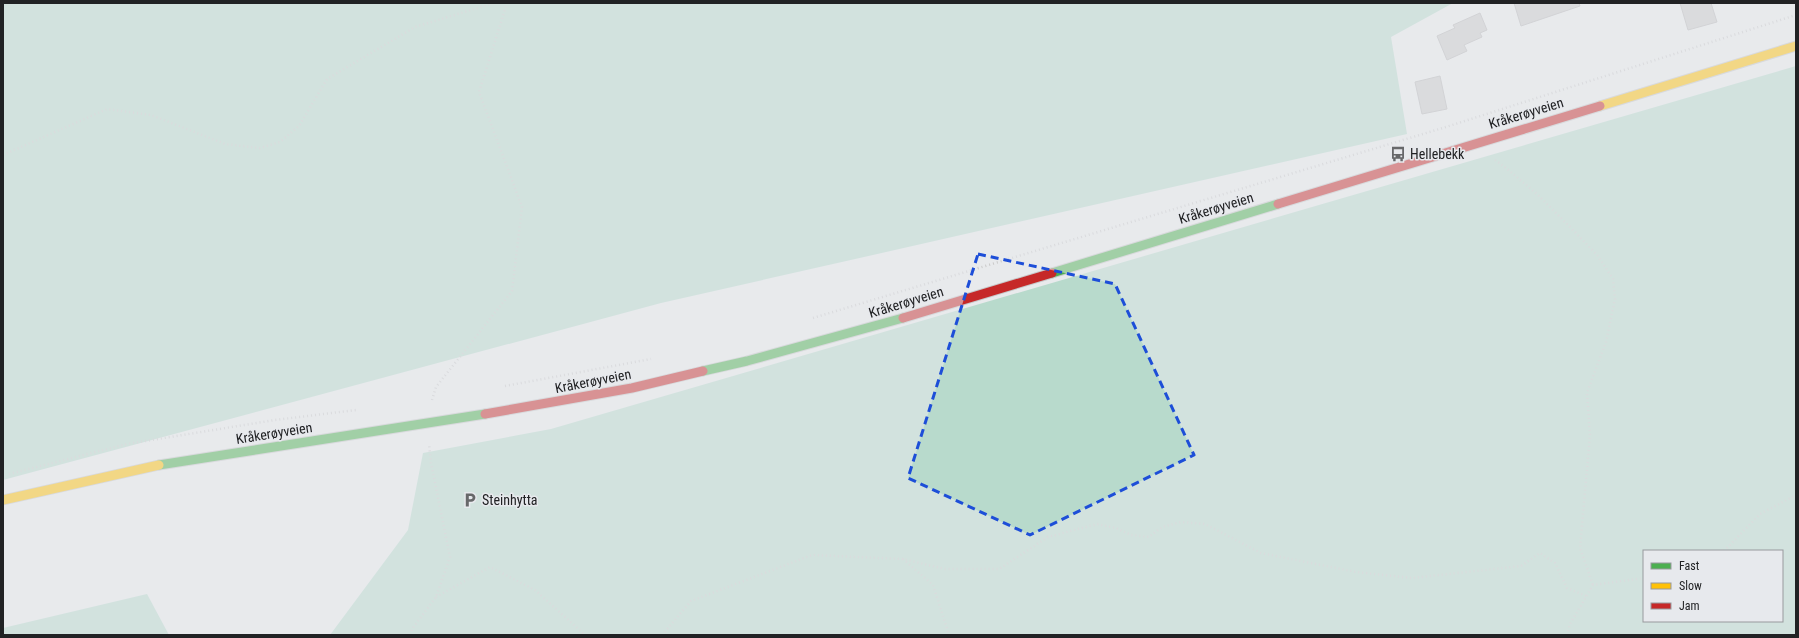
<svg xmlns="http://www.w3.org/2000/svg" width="1799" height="638" font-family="'Roboto Condensed',sans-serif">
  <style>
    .green { fill: #b8dacc; fill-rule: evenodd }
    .building { fill: #cacaca; stroke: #b8b8b9 }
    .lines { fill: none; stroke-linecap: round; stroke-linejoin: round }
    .fast-casing { stroke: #c6c7c8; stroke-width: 11 }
    .slow-casing { stroke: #c6c7c8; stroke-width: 11 }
    .jam-casing { stroke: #c6c7c8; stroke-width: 11 }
    .path { stroke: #cacaca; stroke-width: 2.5; stroke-dasharray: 1 3; stroke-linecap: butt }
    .fast { stroke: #4caf50; stroke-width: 9 }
    .slow { stroke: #ffc107; stroke-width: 9 }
    .jam { stroke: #c62828; stroke-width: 9 }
    .marked { fill: none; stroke: #1d4ed8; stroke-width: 3; stroke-dasharray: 8 5; stroke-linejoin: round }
    .labels { text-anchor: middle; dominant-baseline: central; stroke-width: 3; stroke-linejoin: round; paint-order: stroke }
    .street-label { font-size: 14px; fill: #212224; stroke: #e7e9ed }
    .poi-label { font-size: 14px; fill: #212224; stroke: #e7e9ed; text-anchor: start }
  </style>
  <rect width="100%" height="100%" fill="#e8eaec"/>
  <g class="green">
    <path d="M 3,3 L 1453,3 L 1391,37 L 1407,134 L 661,303 L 3,480 Z"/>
    <path d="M 1796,66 L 1796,635 L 330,635 L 408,530 L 423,453 L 551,429 ZM 1644,551 L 1782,551 L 1782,621 L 1644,621 Z"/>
    <path d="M 147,594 L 169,635 L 3,635 L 3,628 Z"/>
  </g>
  <g class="building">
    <path d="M 1514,3 L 1579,3 L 1580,6 L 1521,26 Z"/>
    <path d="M 1680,3 L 1711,3 L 1717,22 L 1688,30 Z"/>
    <path d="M 1480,13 L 1487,30 L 1480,33 L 1482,37 L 1464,45 L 1467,51 L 1447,60 L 1437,36 L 1455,28 L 1453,25 Z"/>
    <path d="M 1440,76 L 1447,109 L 1422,114 L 1415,82 Z"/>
  </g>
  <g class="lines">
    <g class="fast-casing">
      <g id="fast">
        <path d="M 1052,273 L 1278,204"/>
        <path d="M 703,371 L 747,361 L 903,318"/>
        <path d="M 159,465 L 485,414"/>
      </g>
    </g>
    <g class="slow-casing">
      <g id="slow">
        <path d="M 1600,106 L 1796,46"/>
        <path d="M 3,500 L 159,465"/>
      </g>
    </g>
    <g class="jam-casing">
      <g id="jam">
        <path d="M 1278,204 L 1600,106"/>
        <path d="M 903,318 L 1052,273"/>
        <path d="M 485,414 L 632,388 L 703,371"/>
      </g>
    </g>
    <g class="path">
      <path d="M 3,155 L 107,109 L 151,115 L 225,144 L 260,148 L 280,142 L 299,126 L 327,79 L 415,27 L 494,3"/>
      <path d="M 1495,160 L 1506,168 L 1537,194 L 1571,228 L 1598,256 L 1613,279 L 1615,299 L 1606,342 L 1587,393 L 1590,435 L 1580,548 L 1593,585"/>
      <path d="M 813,318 L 1446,127 L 1796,15"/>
      <path d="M 505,386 L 651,359"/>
      <path d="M 432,400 L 436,387 L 512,291 L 522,207 L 479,92 L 507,3"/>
      <path d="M 9,474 L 127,444 L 275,420 L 356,410"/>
      <path d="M 1724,551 L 1760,514 L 1796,495"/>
      <path d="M 903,559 L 933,585 L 949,635"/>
      <path d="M 436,597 L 490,567 L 535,590 L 585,635"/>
      <path d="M 411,635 L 412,629 L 436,597 L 450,557 L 431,463 L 429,444"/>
      <path d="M 662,635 L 691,601 L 812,555 L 903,559 L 945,569 L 999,569 L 1048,537 L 1097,524 L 1116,528 L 1131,535 L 1149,537 L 1162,527 L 1181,522 L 1205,524 L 1261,553 L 1356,572 L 1412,578 L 1521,566 L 1540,553 L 1555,563 L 1567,588 L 1586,596"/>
      <path d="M 1567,635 L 1570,624 L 1593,585 L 1644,578"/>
    </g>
    <use href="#fast" class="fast"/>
    <use href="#slow" class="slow"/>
    <use href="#jam" class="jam"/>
  </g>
  <path d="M0 0H1799V638H0ZM 978,254 L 1115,284 L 1194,455 L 1030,535 L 908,478 Z" fill="#e8eaec" fill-opacity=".55" fill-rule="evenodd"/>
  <path class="marked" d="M 978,254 L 1115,284 L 1194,455 L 1030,535 L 908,478 Z"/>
  <defs>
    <g id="bus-bare" transform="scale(1.2)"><path d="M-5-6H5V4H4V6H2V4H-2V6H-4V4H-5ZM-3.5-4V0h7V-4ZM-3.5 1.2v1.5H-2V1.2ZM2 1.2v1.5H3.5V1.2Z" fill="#67686a" stroke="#e7e9ed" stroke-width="2.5" paint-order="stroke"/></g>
    <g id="parking-bare" transform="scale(1.2)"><path d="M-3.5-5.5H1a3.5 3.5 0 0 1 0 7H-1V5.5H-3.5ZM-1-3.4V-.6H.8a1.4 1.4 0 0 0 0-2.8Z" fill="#67686a" stroke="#e7e9ed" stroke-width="2.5" paint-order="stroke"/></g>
  </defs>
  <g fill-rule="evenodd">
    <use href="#bus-bare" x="1398" y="154"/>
    <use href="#parking-bare" x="470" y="500"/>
  </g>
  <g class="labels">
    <g class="street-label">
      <text transform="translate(1526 113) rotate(-17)">Kråkerøyveien</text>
      <text transform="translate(1216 208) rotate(-17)">Kråkerøyveien</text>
      <text transform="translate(906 302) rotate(-17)">Kråkerøyveien</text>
      <text transform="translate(593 381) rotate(-11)">Kråkerøyveien</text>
      <text transform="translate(274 433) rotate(-9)">Kråkerøyveien</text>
    </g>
    <g class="poi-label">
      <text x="1410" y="154">Hellebekk</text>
      <text x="482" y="500">Steinhytta</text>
    </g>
  </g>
  <rect width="1799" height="638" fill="none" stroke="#212224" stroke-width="8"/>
  <rect x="1643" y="550" width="140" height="72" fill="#e7e9ed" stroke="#98999d"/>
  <rect x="1651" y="563" width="20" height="6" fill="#4caf50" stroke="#98999d"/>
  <text x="1679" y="570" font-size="12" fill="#212224">Fast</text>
  <rect x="1651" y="583" width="20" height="6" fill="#ffc107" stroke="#98999d"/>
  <text x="1679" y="590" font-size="12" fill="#212224">Slow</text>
  <rect x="1651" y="603" width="20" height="6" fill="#c62828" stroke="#98999d"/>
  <text x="1679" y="610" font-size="12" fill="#212224">Jam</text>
</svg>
